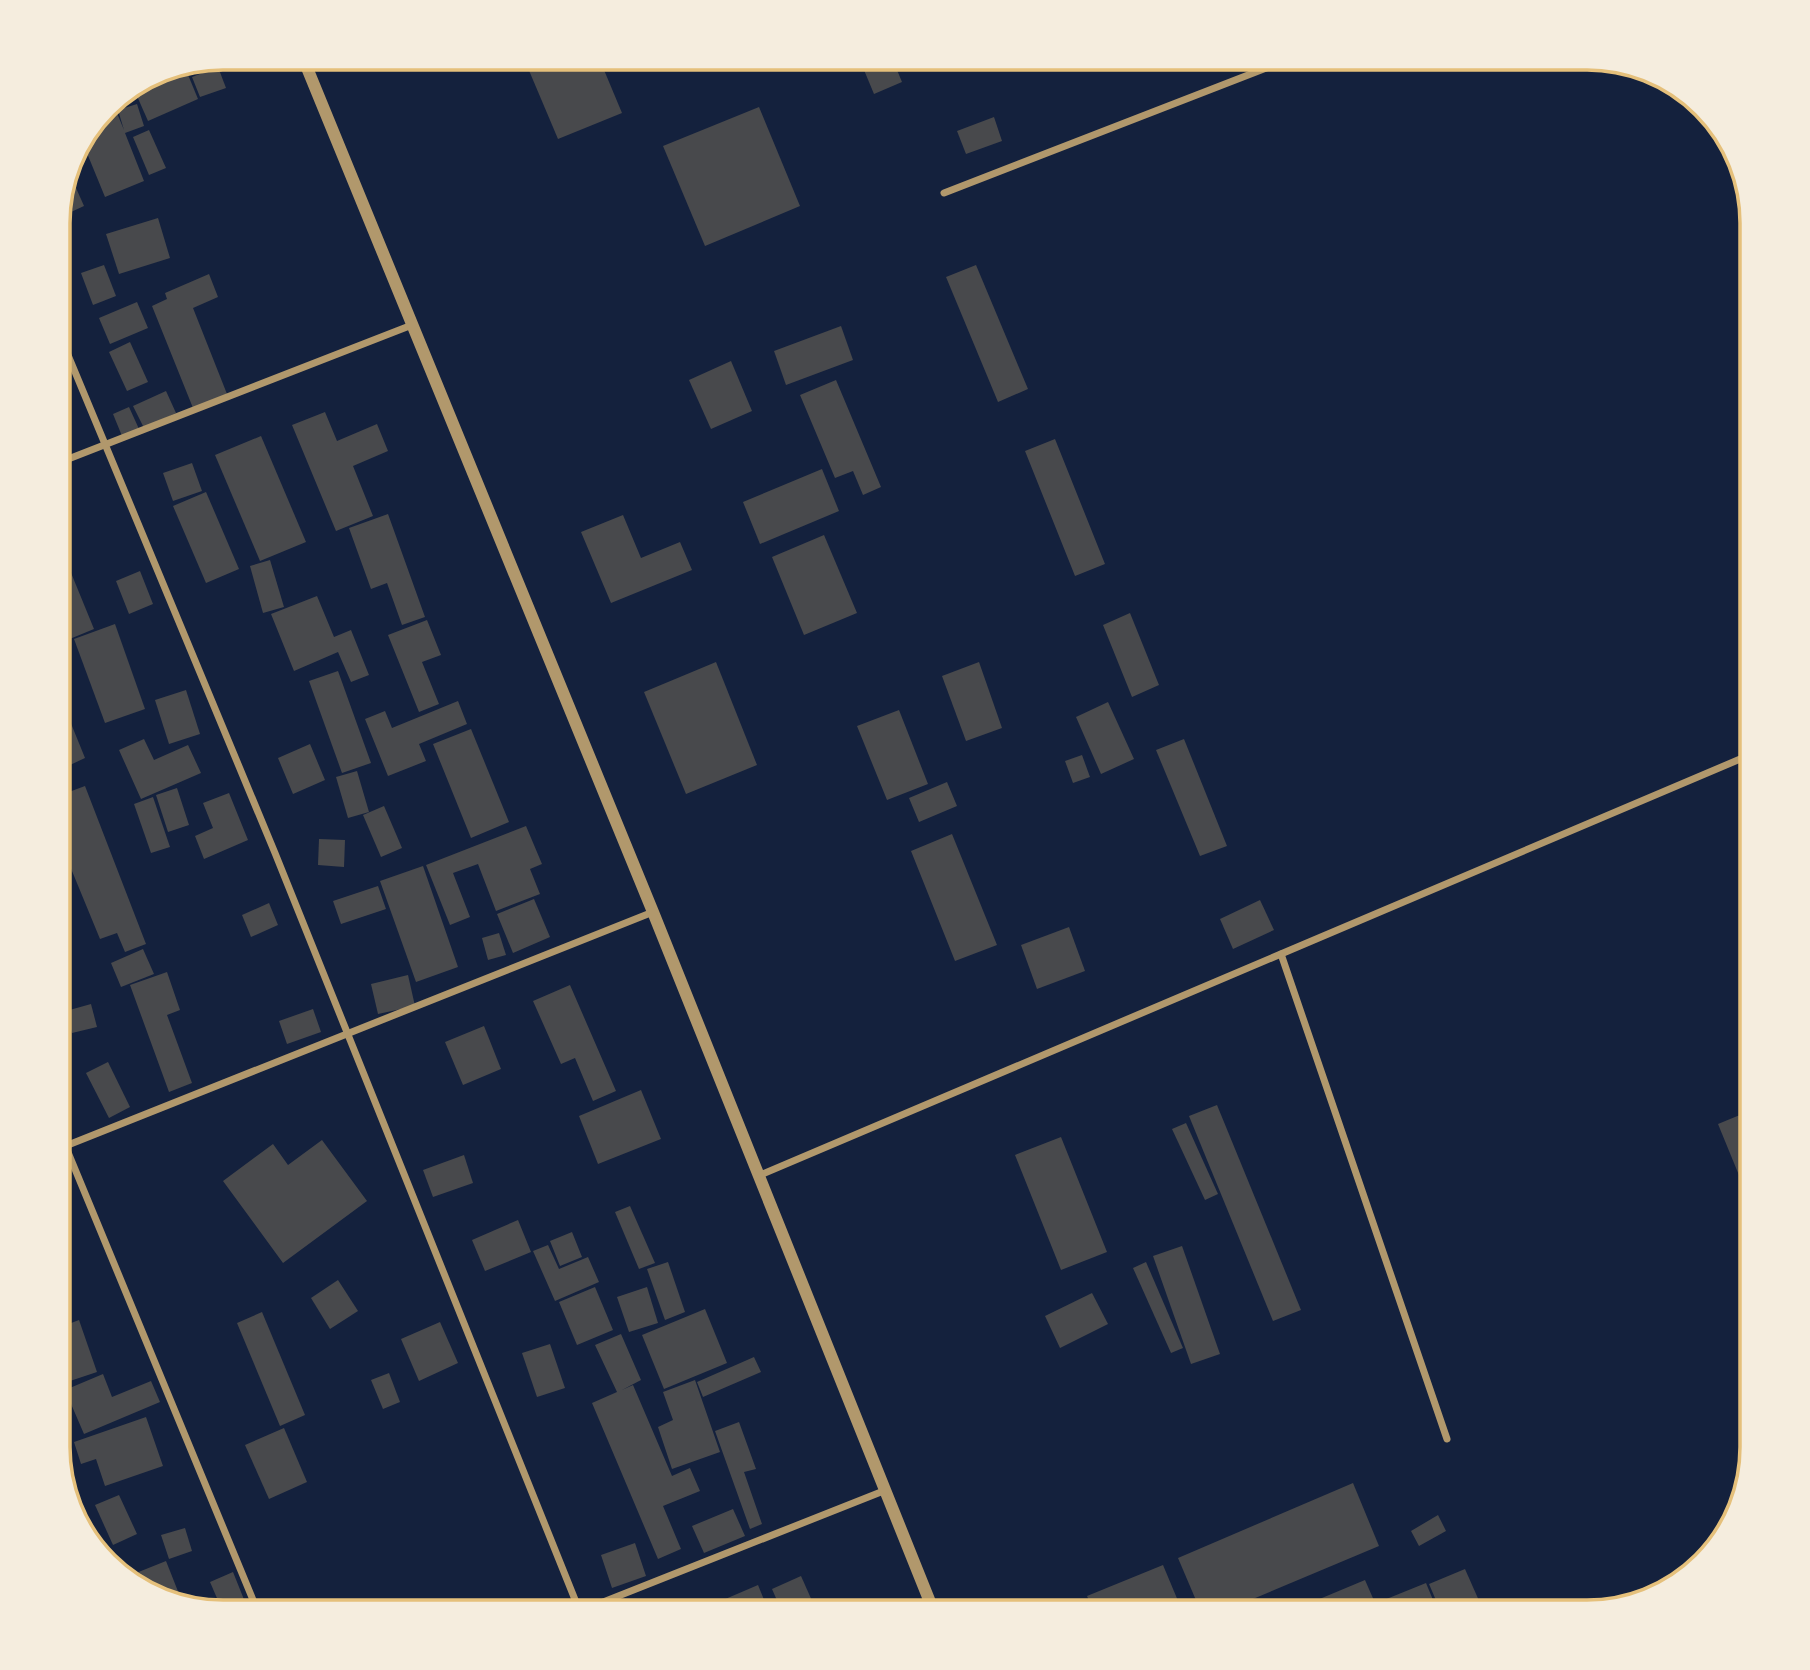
<svg xmlns="http://www.w3.org/2000/svg" width="1810" height="1670" font-family="'Zilla Slab',serif">
  <style>
    .building { fill: #48494c }
    .lines { fill: none; stroke-linecap: round; stroke-linejoin: round }
    .minor { stroke: #b1986c; stroke-width: 7 }
    .tertiary { stroke: #b1986c; stroke-width: 12 }
    .rim { fill: none; stroke: #e5c07b; stroke-width: 3.5 }
  </style>
  <rect width="100%" height="100%" fill="#14213d"/>
  <g class="building">
    <path d="M 534,58 L 599,58 L 622,113 L 558,139 L 525,61 Z"/>
    <path d="M 859,58 L 892,58 L 902,82 L 874,94 Z"/>
    <path d="M 184,65 L 198,99 L 148,121 L 133,87 L 160,70 Z"/>
    <path d="M 218,67 L 226,88 L 200,97 L 192,77 Z"/>
    <path d="M 112,101 L 124,130 L 118,110 L 137,104 L 144,126 L 125,133 L 144,181 L 105,197 L 82,141 Z"/>
    <path d="M 759,107 L 800,206 L 705,246 L 663,146 Z"/>
    <path d="M 994,117 L 1002,141 L 966,154 L 957,131 Z"/>
    <path d="M 149,130 L 166,168 L 149,175 L 133,137 Z"/>
    <path d="M 69,172 L 84,206 L 58,218 L 58,212 Z"/>
    <path d="M 158,218 L 170,258 L 119,274 L 106,234 Z"/>
    <path d="M 104,265 L 116,296 L 93,305 L 81,273 Z"/>
    <path d="M 976,265 L 1028,389 L 998,402 L 946,277 Z"/>
    <path d="M 209,274 L 218,297 L 193,308 L 227,394 L 193,408 L 152,306 L 167,299 L 165,293 Z"/>
    <path d="M 137,302 L 148,328 L 110,344 L 99,318 Z"/>
    <path d="M 841,326 L 853,360 L 786,385 L 774,351 Z"/>
    <path d="M 130,342 L 148,382 L 127,391 L 109,352 Z"/>
    <path d="M 731,361 L 752,411 L 711,429 L 689,380 Z"/>
    <path d="M 836,380 L 881,487 L 863,495 L 853,471 L 835,478 L 800,395 Z"/>
    <path d="M 166,391 L 176,413 L 144,428 L 133,406 Z"/>
    <path d="M 129,407 L 139,429 L 122,436 L 113,414 Z"/>
    <path d="M 325,412 L 337,441 L 377,424 L 388,451 L 353,466 L 373,516 L 336,531 L 292,425 Z"/>
    <path d="M 261,436 L 306,542 L 260,561 L 215,455 Z"/>
    <path d="M 1055,439 L 1105,564 L 1075,576 L 1025,451 Z"/>
    <path d="M 192,463 L 202,491 L 173,501 L 163,473 Z"/>
    <path d="M 822,469 L 839,511 L 760,544 L 743,502 Z"/>
    <path d="M 206,492 L 239,569 L 206,583 L 173,506 Z"/>
    <path d="M 388,514 L 425,617 L 402,625 L 387,583 L 371,589 L 349,528 Z"/>
    <path d="M 623,515 L 641,558 L 680,542 L 692,570 L 611,603 L 581,532 Z"/>
    <path d="M 824,535 L 857,613 L 804,635 L 772,557 Z"/>
    <path d="M 58,541 L 94,629 L 60,643 L 58,638 Z"/>
    <path d="M 270,560 L 284,607 L 263,613 L 250,566 Z"/>
    <path d="M 140,571 L 153,604 L 129,614 L 116,581 Z"/>
    <path d="M 317,596 L 334,637 L 351,630 L 369,675 L 351,682 L 338,652 L 294,671 L 271,614 Z"/>
    <path d="M 1130,613 L 1159,685 L 1132,697 L 1103,625 Z"/>
    <path d="M 427,620 L 441,655 L 422,662 L 439,704 L 419,712 L 388,635 Z"/>
    <path d="M 115,624 L 145,709 L 105,723 L 74,639 Z"/>
    <path d="M 716,662 L 757,765 L 686,794 L 644,692 Z"/>
    <path d="M 979,662 L 1002,728 L 966,741 L 942,676 Z"/>
    <path d="M 338,671 L 371,763 L 342,773 L 309,681 Z"/>
    <path d="M 186,690 L 200,734 L 169,744 L 155,700 Z"/>
    <path d="M 458,701 L 467,724 L 419,744 L 426,761 L 388,776 L 365,719 L 385,711 L 392,728 Z"/>
    <path d="M 1108,702 L 1134,759 L 1101,774 L 1076,717 Z"/>
    <path d="M 899,710 L 928,784 L 887,800 L 857,726 Z"/>
    <path d="M 70,721 L 85,758 L 70,765 L 58,735 L 58,726 Z"/>
    <path d="M 471,729 L 509,822 L 471,838 L 433,744 Z"/>
    <path d="M 144,739 L 154,760 L 188,745 L 201,773 L 141,799 L 119,750 Z"/>
    <path d="M 1184,739 L 1227,846 L 1200,856 L 1156,750 Z"/>
    <path d="M 310,744 L 325,780 L 293,794 L 278,758 Z"/>
    <path d="M 1082,755 L 1090,777 L 1073,783 L 1065,761 Z"/>
    <path d="M 63,769 L 69,790 L 58,793 L 58,771 Z"/>
    <path d="M 357,771 L 369,812 L 348,818 L 336,777 Z"/>
    <path d="M 947,782 L 957,806 L 919,822 L 909,798 Z"/>
    <path d="M 85,786 L 146,944 L 125,952 L 117,933 L 100,939 L 58,837 L 58,796 Z"/>
    <path d="M 177,788 L 189,825 L 168,832 L 156,795 Z"/>
    <path d="M 229,793 L 248,840 L 204,859 L 195,836 L 213,828 L 203,803 Z"/>
    <path d="M 153,797 L 170,847 L 151,853 L 134,804 Z"/>
    <path d="M 384,806 L 402,848 L 381,857 L 363,815 Z"/>
    <path d="M 526,826 L 542,864 L 530,869 L 540,894 L 496,911 L 478,864 L 453,873 L 470,917 L 450,925 L 426,865 Z"/>
    <path d="M 952,834 L 997,945 L 955,961 L 911,851 Z"/>
    <path d="M 319,839 L 345,840 L 344,867 L 318,865 Z"/>
    <path d="M 423,866 L 458,967 L 416,982 L 380,881 Z"/>
    <path d="M 378,886 L 386,909 L 341,924 L 333,901 Z"/>
    <path d="M 534,899 L 550,937 L 513,953 L 497,914 Z"/>
    <path d="M 1260,900 L 1274,930 L 1233,949 L 1220,919 Z"/>
    <path d="M 269,903 L 278,925 L 251,937 L 242,915 Z"/>
    <path d="M 1069,927 L 1085,971 L 1037,989 L 1021,945 Z"/>
    <path d="M 499,933 L 506,955 L 488,960 L 482,938 Z"/>
    <path d="M 143,949 L 154,974 L 121,987 L 111,963 Z"/>
    <path d="M 167,972 L 180,1010 L 167,1015 L 192,1083 L 169,1092 L 130,985 Z"/>
    <path d="M 408,975 L 415,1006 L 378,1014 L 371,984 Z"/>
    <path d="M 570,985 L 616,1091 L 593,1101 L 575,1058 L 561,1064 L 533,1001 Z"/>
    <path d="M 91,1004 L 97,1027 L 72,1033 L 66,1011 Z"/>
    <path d="M 313,1009 L 321,1032 L 287,1044 L 279,1021 Z"/>
    <path d="M 484,1026 L 501,1069 L 463,1085 L 445,1042 Z"/>
    <path d="M 108,1062 L 130,1107 L 109,1118 L 86,1073 Z"/>
    <path d="M 641,1090 L 661,1139 L 598,1164 L 579,1116 Z"/>
    <path d="M 1217,1105 L 1301,1310 L 1273,1321 L 1189,1116 Z"/>
    <path d="M 1752,1110 L 1752,1207 L 1718,1124 Z"/>
    <path d="M 1186,1123 L 1218,1194 L 1205,1200 L 1172,1129 Z"/>
    <path d="M 1061,1137 L 1107,1252 L 1061,1270 L 1015,1155 Z"/>
    <path d="M 322,1140 L 367,1201 L 283,1263 L 223,1181 L 273,1144 L 288,1165 Z"/>
    <path d="M 464,1155 L 473,1183 L 433,1197 L 423,1170 Z"/>
    <path d="M 630,1206 L 655,1263 L 639,1269 L 615,1212 Z"/>
    <path d="M 518,1220 L 531,1252 L 485,1271 L 472,1240 Z"/>
    <path d="M 572,1232 L 582,1257 L 560,1266 L 550,1241 Z"/>
    <path d="M 548,1245 L 559,1269 L 588,1257 L 599,1282 L 555,1301 L 533,1251 Z"/>
    <path d="M 1182,1246 L 1220,1354 L 1191,1364 L 1153,1256 Z"/>
    <path d="M 668,1262 L 685,1312 L 665,1320 L 647,1269 Z"/>
    <path d="M 1146,1262 L 1183,1348 L 1171,1353 L 1133,1268 Z"/>
    <path d="M 338,1280 L 358,1311 L 330,1329 L 311,1298 Z"/>
    <path d="M 595,1287 L 613,1330 L 577,1345 L 559,1302 Z"/>
    <path d="M 647,1287 L 658,1323 L 629,1332 L 617,1297 Z"/>
    <path d="M 1092,1293 L 1108,1324 L 1060,1348 L 1045,1316 Z"/>
    <path d="M 705,1309 L 727,1363 L 664,1389 L 642,1335 Z"/>
    <path d="M 262,1312 L 305,1415 L 280,1426 L 237,1323 Z"/>
    <path d="M 79,1320 L 97,1372 L 58,1385 L 58,1328 Z"/>
    <path d="M 440,1322 L 458,1363 L 419,1381 L 401,1339 Z"/>
    <path d="M 621,1334 L 641,1380 L 622,1390 L 633,1385 L 672,1476 L 690,1468 L 700,1491 L 663,1506 L 681,1549 L 658,1559 L 592,1403 L 617,1392 L 595,1345 Z"/>
    <path d="M 550,1344 L 565,1388 L 537,1397 L 522,1353 Z"/>
    <path d="M 754,1357 L 761,1372 L 703,1397 L 697,1382 Z"/>
    <path d="M 389,1373 L 400,1402 L 383,1409 L 371,1380 Z"/>
    <path d="M 103,1374 L 112,1397 L 151,1381 L 160,1402 L 84,1434 L 65,1390 Z"/>
    <path d="M 695,1380 L 720,1452 L 672,1469 L 658,1427 L 673,1420 L 663,1392 Z"/>
    <path d="M 146,1417 L 163,1466 L 105,1486 L 96,1459 L 81,1464 L 74,1442 Z"/>
    <path d="M 739,1422 L 756,1469 L 744,1472 L 762,1524 L 750,1529 L 715,1431 Z"/>
    <path d="M 284,1428 L 307,1482 L 269,1499 L 245,1445 Z"/>
    <path d="M 1353,1483 L 1379,1546 L 1222,1612 L 1201,1612 L 1178,1558 Z"/>
    <path d="M 119,1495 L 137,1534 L 113,1545 L 95,1505 Z"/>
    <path d="M 733,1509 L 745,1536 L 704,1553 L 692,1526 Z"/>
    <path d="M 1438,1515 L 1446,1531 L 1419,1546 L 1411,1531 Z"/>
    <path d="M 185,1528 L 192,1551 L 169,1559 L 161,1535 Z"/>
    <path d="M 635,1543 L 646,1576 L 612,1588 L 601,1555 Z"/>
    <path d="M 166,1561 L 183,1604 L 159,1600 L 126,1577 Z"/>
    <path d="M 1163,1565 L 1181,1608 L 1170,1612 L 1094,1612 L 1087,1596 Z"/>
    <path d="M 1465,1569 L 1484,1612 L 1441,1612 L 1429,1584 Z"/>
    <path d="M 233,1572 L 249,1612 L 223,1612 L 210,1582 Z"/>
    <path d="M 801,1576 L 817,1612 L 782,1612 L 772,1589 Z"/>
    <path d="M 1365,1580 L 1379,1612 L 1300,1612 L 1298,1608 Z"/>
    <path d="M 1426,1583 L 1438,1612 L 1383,1612 L 1379,1602 Z"/>
    <path d="M 758,1585 L 769,1612 L 695,1612 Z"/>
    <path d="M 1073,1603 L 1077,1612 L 1051,1612 Z"/>
  </g>
  <g class="lines">
    <g class="minor">
      <path d="M 944,193 L 1292,58"/>
      <path d="M 58,331 L 275,853 L 580,1612"/>
      <path d="M 58,463 L 412,325"/>
      <path d="M 1281,954 L 1447,1439"/>
      <path d="M 58,1128 L 258,1612"/>
      <path d="M 58,1149 L 653,912"/>
      <path d="M 758,1176 L 1752,754"/>
      <path d="M 578,1612 L 886,1490"/>
    </g>
    <path class="tertiary" d="M 303,58 L 653,912 L 934,1612"/>
  </g>
  <path d="M0 0H1810V1670H0ZM223 70H1587A153 153 0 0 1 1740 223V1447A153 153 0 0 1 1587 1600H223A153 153 0 0 1 70 1447V223A153 153 0 0 1 223 70Z" fill="#f5edde" fill-rule="evenodd"/>
  <path class="rim" d="M223 70H1587A153 153 0 0 1 1740 223V1447A153 153 0 0 1 1587 1600H223A153 153 0 0 1 70 1447V223A153 153 0 0 1 223 70Z"/>
</svg>
